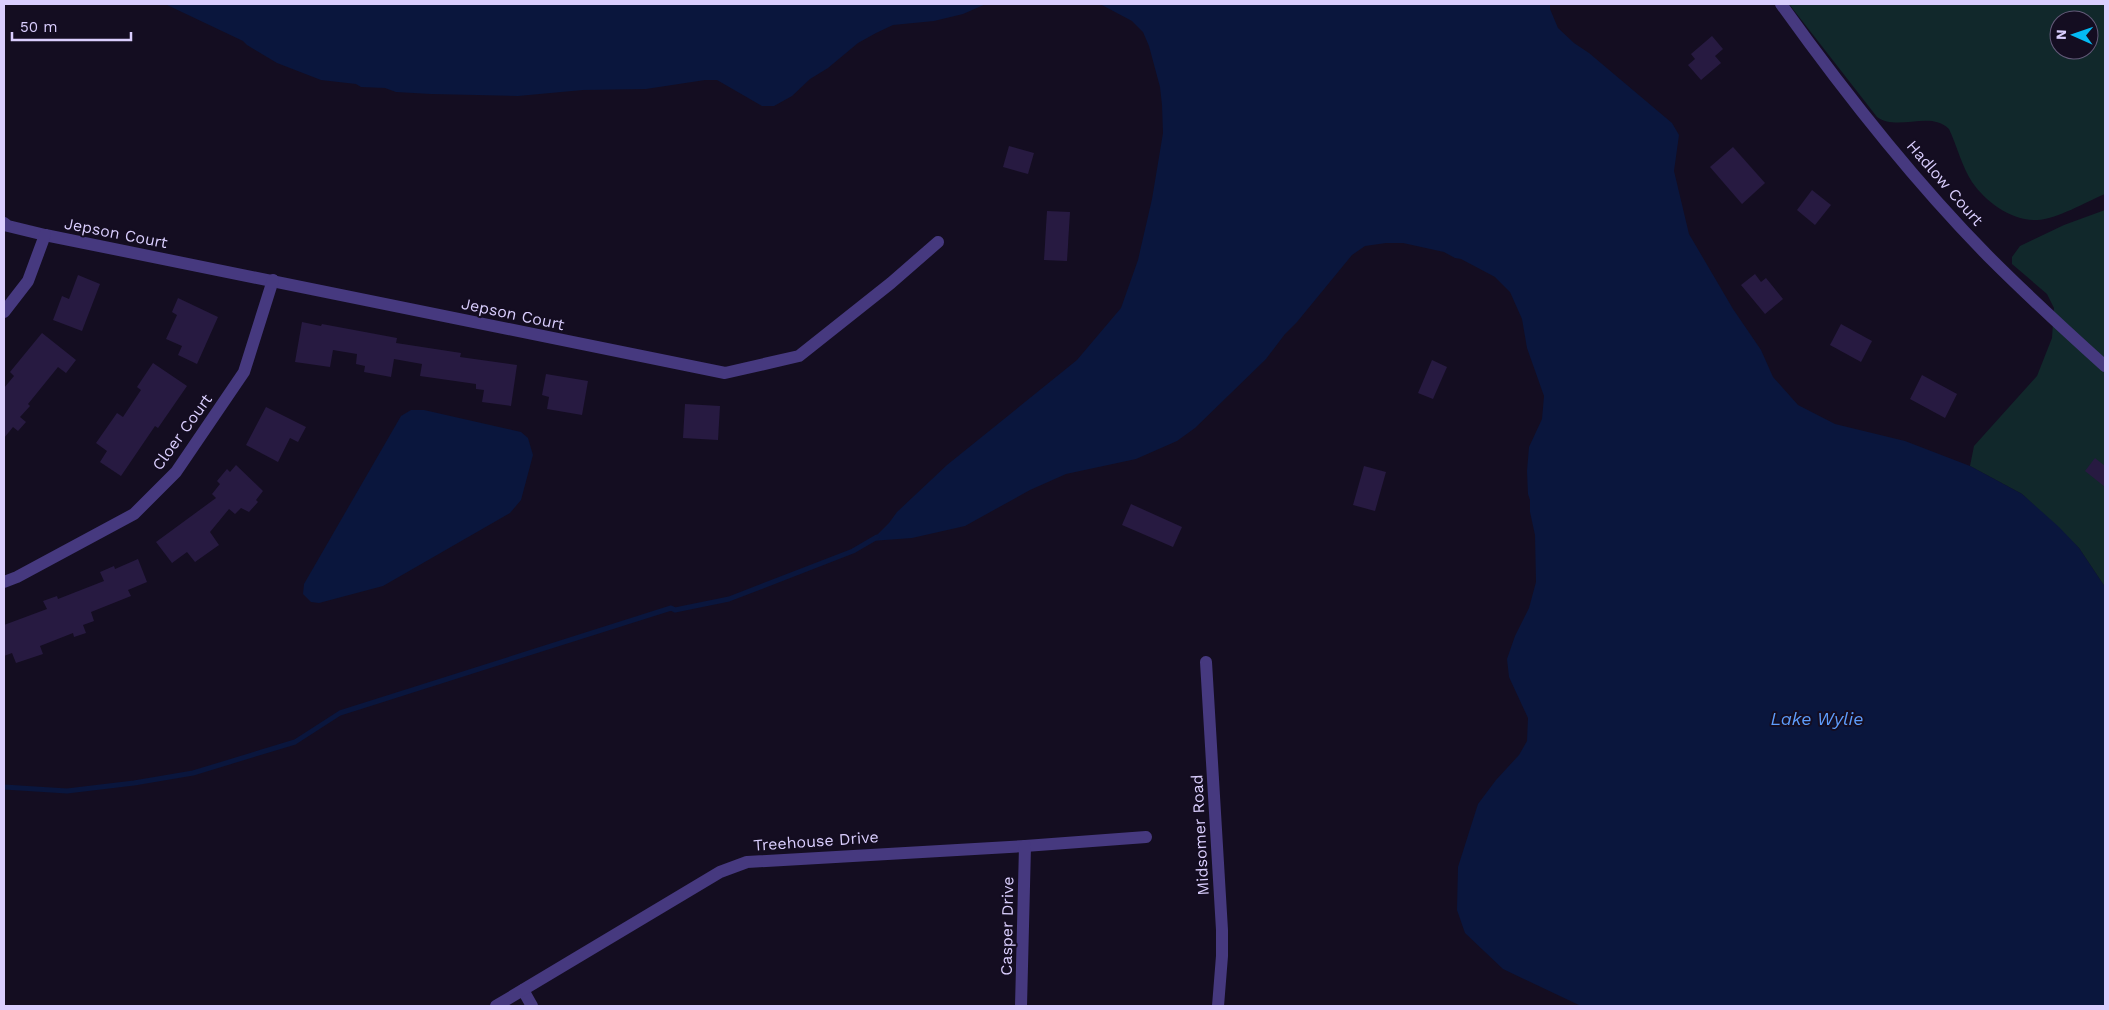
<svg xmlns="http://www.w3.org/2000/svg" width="2109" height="1010" font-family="'Work Sans',sans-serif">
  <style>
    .green { fill: #11282b; fill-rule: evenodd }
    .water { fill: #0a163d }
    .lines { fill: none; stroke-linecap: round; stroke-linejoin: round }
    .stream { stroke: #0a163d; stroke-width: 5 }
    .building { fill: #271a41 }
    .minor { stroke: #46397f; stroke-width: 12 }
    .labels { text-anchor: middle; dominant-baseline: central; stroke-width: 4; stroke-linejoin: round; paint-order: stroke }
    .street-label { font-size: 16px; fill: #dacefe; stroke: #140d21 }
    .water-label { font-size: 18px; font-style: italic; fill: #5e9dfc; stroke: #140d21 }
  </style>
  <rect width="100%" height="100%" fill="#140d21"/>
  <g class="green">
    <path d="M 1789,4 L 2105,4 L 2105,194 C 2086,202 2057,219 2037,220 C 2011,221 1986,202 1972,182 C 1962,167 1957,146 1949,129 C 1930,110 1898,132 1877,117 ZM 2059,20 L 2089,20 L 2089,50 L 2059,50 Z"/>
    <path d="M 2105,210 L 2105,587 L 2079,548 L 2022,494 L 1970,466 L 1974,446 L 2037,376 L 2052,338 L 2054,308 L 2047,294 L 2012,264 L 2012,257 L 2020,246 L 2064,225 Z"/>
  </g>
  <g class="water">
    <path d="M 165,4 L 986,4 L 963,14 L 934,21 L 893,25 L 876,33 L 858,43 L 828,68 L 810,79 L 792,96 L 774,106 L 762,106 L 717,80 L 705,80 L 646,89 L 583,90 L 518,96 L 431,94 L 396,92 L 385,88 L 361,87 L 356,84 L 321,80 L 277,63 L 247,45 L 243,41 Z"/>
    <path d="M 1100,4 L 1550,4 L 1550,9 L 1558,28 L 1574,43 L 1589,53 L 1672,123 L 1679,135 L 1674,171 L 1689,234 L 1733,309 L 1761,350 L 1773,377 L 1798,405 L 1835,424 L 1905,441 L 1970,466 L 2022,494 L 2059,527 L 2079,548 L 2105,587 L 2105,1006 L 1581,1006 L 1503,969 L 1465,933 L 1457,910 L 1458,867 L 1478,804 L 1496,780 L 1519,755 L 1527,741 L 1528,718 L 1509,677 L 1507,659 L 1515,636 L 1529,608 L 1536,582 L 1535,535 L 1530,512 L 1530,500 L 1528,494 L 1527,471 L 1529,447 L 1542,419 L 1544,396 L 1527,348 L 1522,319 L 1510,292 L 1495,277 L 1461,259 L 1455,258 L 1444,252 L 1403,243 L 1386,243 L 1365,246 L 1352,255 L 1297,322 L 1285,334 L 1266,359 L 1195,428 L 1177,441 L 1136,459 L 1066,474 L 1030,490 L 965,526 L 912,538 L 871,541 L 889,523 L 897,512 L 947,465 L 1077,360 L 1121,308 L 1138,260 L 1152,199 L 1163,133 L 1162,105 L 1160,87 L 1149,46 L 1143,32 L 1132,21 Z"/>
    <path d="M 411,410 L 424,410 L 521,432 L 528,438 L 533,455 L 521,500 L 510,513 L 383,586 L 319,603 L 311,602 L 303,594 L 304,584 L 401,416 Z"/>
  </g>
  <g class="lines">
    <path class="stream" d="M 4,787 L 67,791 L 134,783 L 193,773 L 295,742 L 340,713 L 671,608 L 675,610 L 729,599 L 853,551 L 877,537"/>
  </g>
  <g class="building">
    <path d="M 1712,36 L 1723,49 L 1715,56 L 1721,63 L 1701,80 L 1688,65 L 1695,59 L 1691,54 Z"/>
    <path d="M 1009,146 L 1034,153 L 1028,174 L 1003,167 Z"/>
    <path d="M 1733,147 L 1765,183 L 1742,204 L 1710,167 Z"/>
    <path d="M 1812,190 L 1831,205 L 1815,225 L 1797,210 Z"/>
    <path d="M 1047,211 L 1070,212 L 1067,261 L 1044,260 Z"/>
    <path d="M 1755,274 L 1761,282 L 1766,278 L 1783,299 L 1765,314 L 1741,285 Z"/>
    <path d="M 78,275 L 100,284 L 82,331 L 53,320 L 62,296 L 69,299 Z"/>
    <path d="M 178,298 L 218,317 L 197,364 L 178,355 L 182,346 L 166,339 L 177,315 L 172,312 Z"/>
    <path d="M 302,322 L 321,326 L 322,324 L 397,338 L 396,343 L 461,353 L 460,357 L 517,365 L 511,406 L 482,402 L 484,390 L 476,389 L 476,384 L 420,376 L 422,364 L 394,359 L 391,377 L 364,372 L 365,366 L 356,364 L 357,354 L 333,350 L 330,367 L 295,362 Z"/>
    <path d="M 1841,324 L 1872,341 L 1861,362 L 1830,345 Z"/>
    <path d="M 42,333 L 76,360 L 66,373 L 58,367 L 28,404 L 30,406 L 20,417 L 26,422 L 18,431 L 13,427 L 4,438 L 4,388 L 14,376 L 10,372 Z"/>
    <path d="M 1432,360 L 1447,367 L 1433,399 L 1418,393 Z"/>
    <path d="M 153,363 L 187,386 L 158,428 L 155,426 L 121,476 L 100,462 L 107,451 L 96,443 L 117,413 L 123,417 L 141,390 L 137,387 Z"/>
    <path d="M 546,374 L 588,381 L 582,415 L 547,409 L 549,397 L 542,395 Z"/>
    <path d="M 1922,375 L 1957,394 L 1945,418 L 1910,399 Z"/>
    <path d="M 685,404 L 720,406 L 718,440 L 683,438 Z"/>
    <path d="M 266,407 L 306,427 L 298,442 L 290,438 L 278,462 L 246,445 Z"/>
    <path d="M 2095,458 L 2105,466 L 2105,487 L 2085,471 Z"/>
    <path d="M 236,465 L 263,491 L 256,500 L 258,502 L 249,512 L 241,508 L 235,514 L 229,509 L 210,532 L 219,545 L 195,562 L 187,552 L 172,563 L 156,542 L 216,498 L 212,494 L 220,484 L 217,481 L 227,469 L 230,472 Z"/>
    <path d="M 1364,466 L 1386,472 L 1375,511 L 1353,505 Z"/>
    <path d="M 1131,504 L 1182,527 L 1173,547 L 1122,525 Z"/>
    <path d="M 138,559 L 147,582 L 128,590 L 131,596 L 91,612 L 94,621 L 83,625 L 86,633 L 74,637 L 73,633 L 40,646 L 43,654 L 16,663 L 12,653 L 4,656 L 4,625 L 47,609 L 43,601 L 57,596 L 58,599 L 104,581 L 100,572 L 114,566 L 115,569 Z"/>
  </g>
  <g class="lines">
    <g class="minor">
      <path d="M 1781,4 C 1844,92 1912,179 1988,256 C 2026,294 2065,330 2105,366"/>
      <path d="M 4,223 L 8,226 L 45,235 L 725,373 L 799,356 L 891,283 L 938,242"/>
      <path d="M 4,312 L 28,281 L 45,235"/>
      <path d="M 4,582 L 17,577 L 134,514 L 176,472 L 244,372 L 273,280"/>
      <path d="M 1206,662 L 1222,930 L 1222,956 L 1218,1006"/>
      <path d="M 523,990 L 532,1006"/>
      <path d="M 496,1006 L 720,872 L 747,862 L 1025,846 L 1146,837"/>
      <path d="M 1021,1006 L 1025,846"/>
    </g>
  </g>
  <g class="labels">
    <g class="street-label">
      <text transform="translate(1945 183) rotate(49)">Hadlow Court</text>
      <text transform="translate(116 233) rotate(11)">Jepson Court</text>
      <text transform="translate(513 314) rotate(12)">Jepson Court</text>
      <text transform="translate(182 432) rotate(-54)">Cloer Court</text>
      <text transform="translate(1200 835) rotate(-93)">Midsomer Road</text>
      <text transform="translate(816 841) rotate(-4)">Treehouse Drive</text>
      <text transform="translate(1007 926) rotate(-89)">Casper Drive</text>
    </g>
    <g class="water-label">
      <text x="1817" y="718">Lake Wylie</text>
    </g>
  </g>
  <rect width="2109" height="1010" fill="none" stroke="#dacefe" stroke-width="10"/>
  <g transform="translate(2074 35) rotate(272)"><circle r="24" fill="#140d21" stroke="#635a79"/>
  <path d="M0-4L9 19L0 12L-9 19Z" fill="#04baf4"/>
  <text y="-8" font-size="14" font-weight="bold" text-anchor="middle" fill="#dacefe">N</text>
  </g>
  <path d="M12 32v8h119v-8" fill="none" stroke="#dacefe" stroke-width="2.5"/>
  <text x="20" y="32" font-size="15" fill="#dacefe" stroke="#140d21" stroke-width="4" paint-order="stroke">50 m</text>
</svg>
